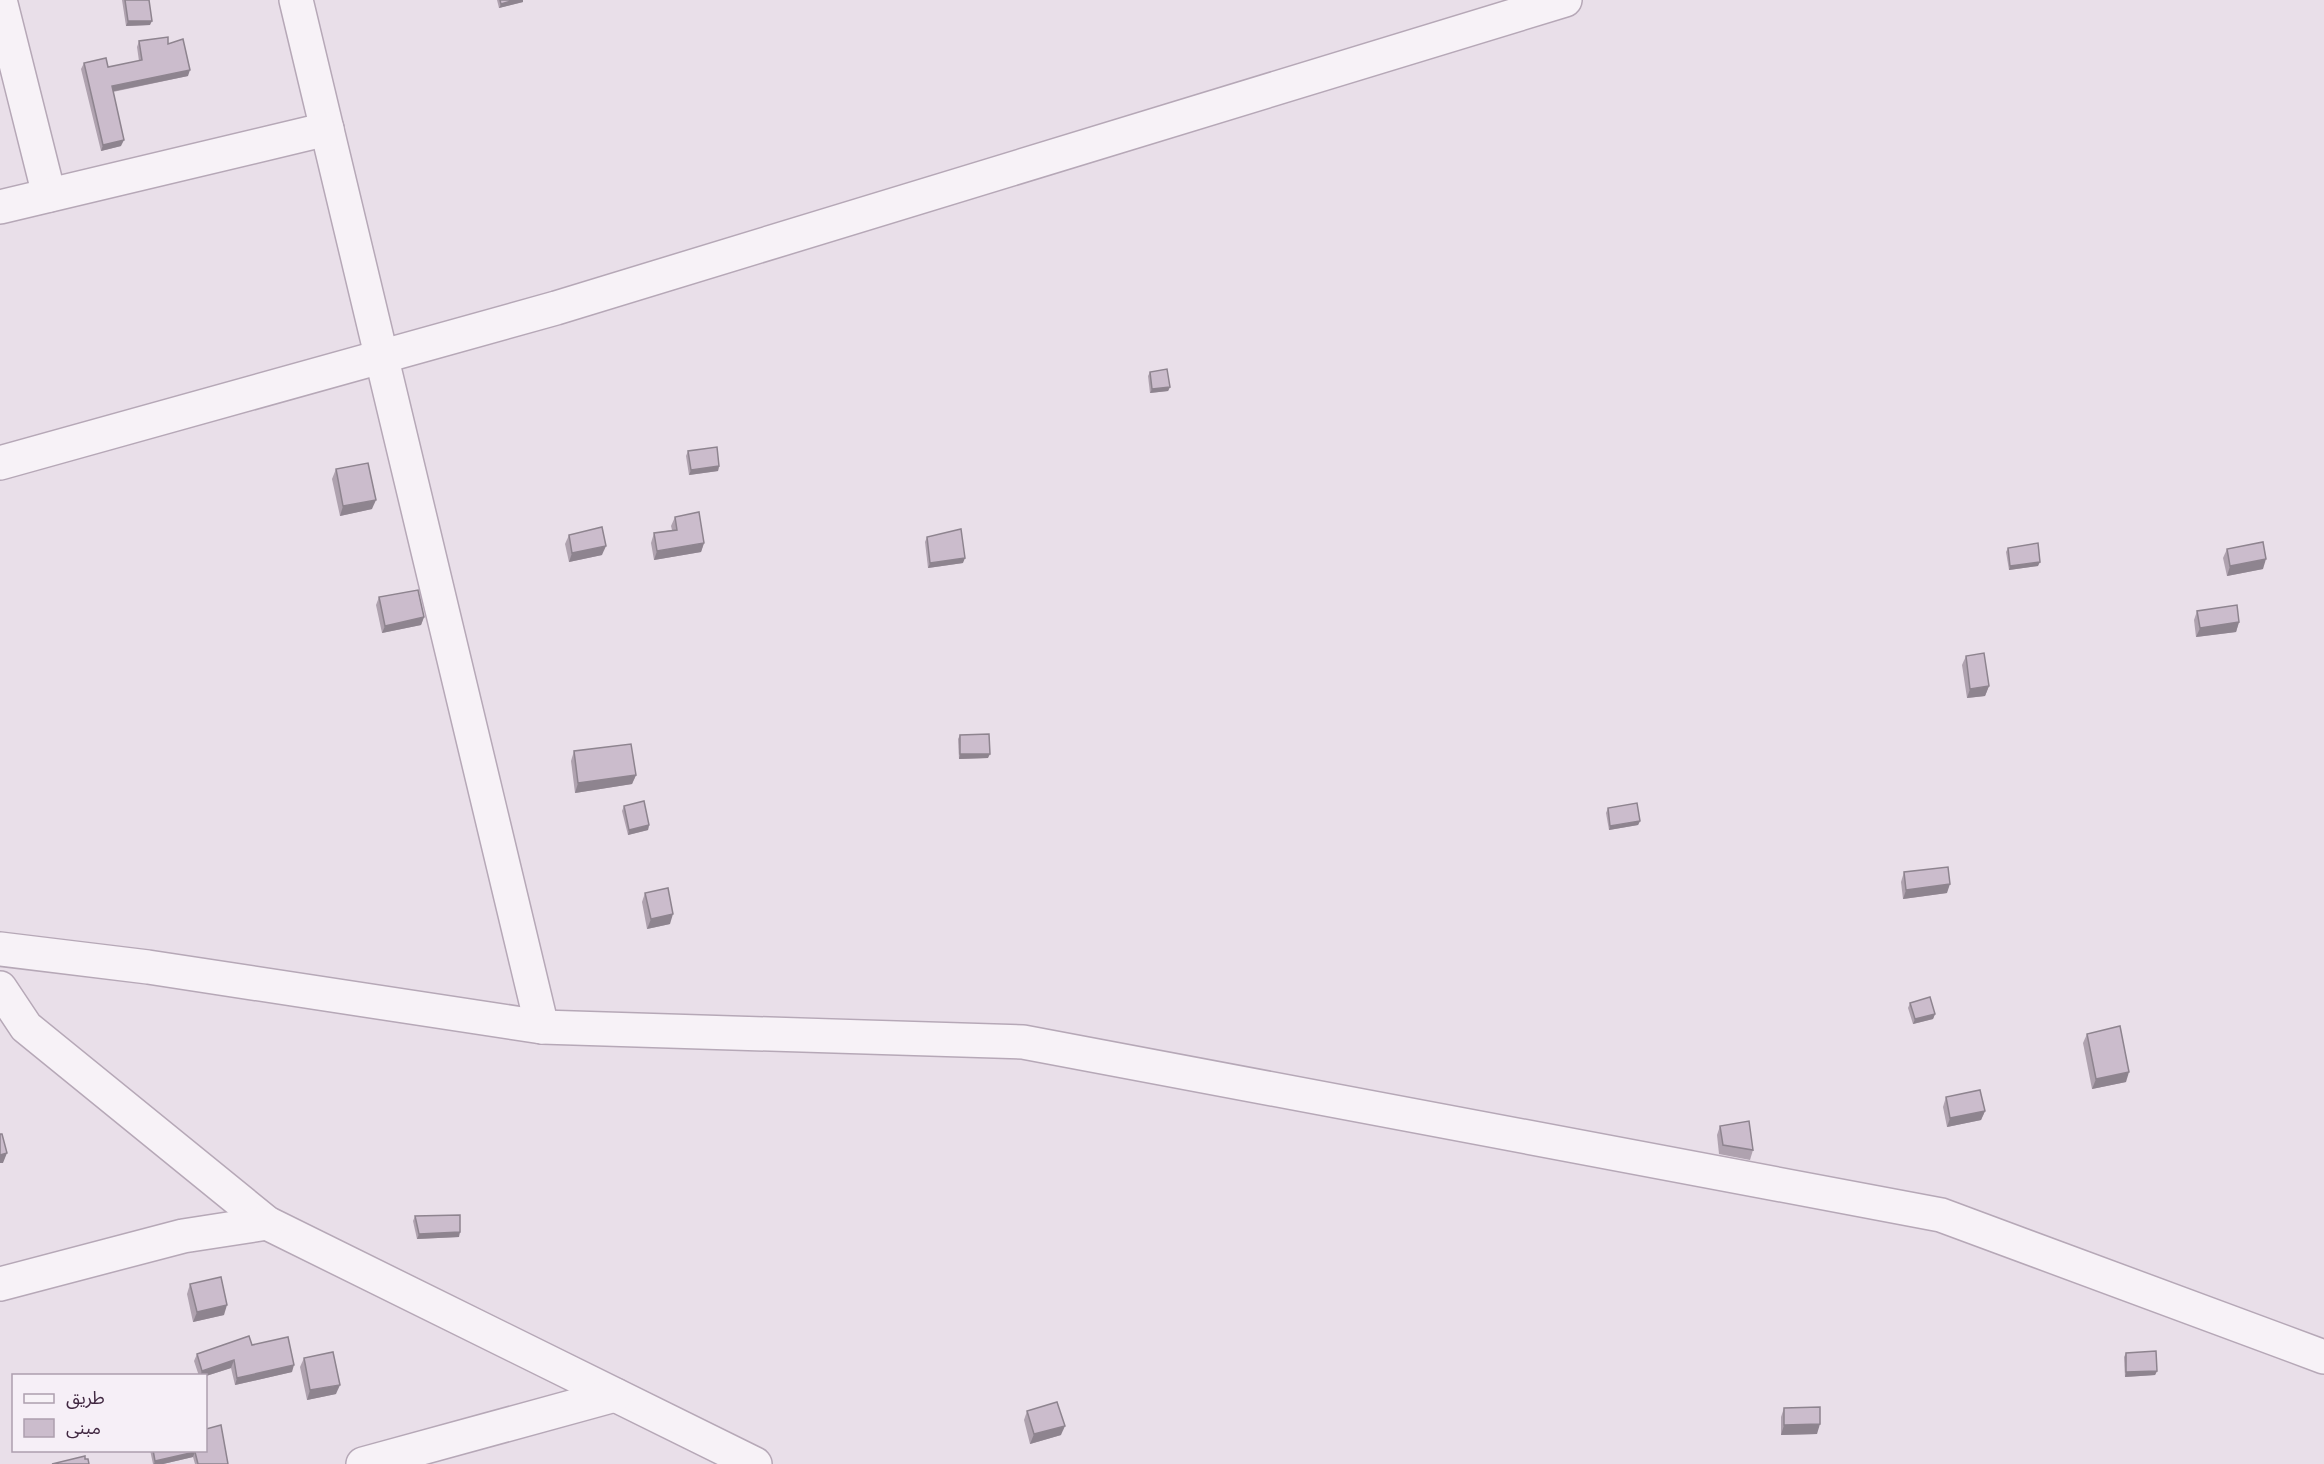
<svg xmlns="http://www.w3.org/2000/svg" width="2324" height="1464" font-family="'PT Sans Narrow','Noto Sans Arabic',sans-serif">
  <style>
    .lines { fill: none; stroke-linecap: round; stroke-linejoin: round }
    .minor-casing { stroke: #b6a8b7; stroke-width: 36 }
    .minor { stroke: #f7f2f7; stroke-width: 33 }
    .wall { fill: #afa2af }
    .shaded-wall { fill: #8e848f }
    .building { fill: #cbbccc; stroke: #8e848f; stroke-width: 1.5 }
  </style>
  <rect width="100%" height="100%" fill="#e9dfe9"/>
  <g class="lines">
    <g class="minor-casing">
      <g id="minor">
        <path d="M 0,0 L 49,195"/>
        <path d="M 296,0 L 542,1027"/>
        <path d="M 0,207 L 327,129"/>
        <path d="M 0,463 L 556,308 L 1565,0"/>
        <path d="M 0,949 L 148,967 L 542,1027 L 1023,1042 L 1941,1215 L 2324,1357"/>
        <path d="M 0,988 L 26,1027 L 267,1223 L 755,1464"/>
        <path d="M 0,1284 L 183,1236 L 267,1223"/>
        <path d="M 363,1464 L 615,1395"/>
      </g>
    </g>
    <use href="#minor" class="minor"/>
  </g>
  <g class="wall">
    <path d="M 122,0 L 149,0 L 150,25 L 126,26 Z"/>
    <path d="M 497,0 L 523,0 L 523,2 L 499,8 Z"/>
    <path d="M 139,41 L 168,44 L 188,76 L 113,92 L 121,146 L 101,151 L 81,69 L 84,63 L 108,67 L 139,61 L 137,47 Z"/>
    <path d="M 1150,372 L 1170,387 L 1168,391 L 1150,393 L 1148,376 Z"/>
    <path d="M 688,451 L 719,466 L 718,471 L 689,475 L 686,456 Z"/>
    <path d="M 336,469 L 372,509 L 340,516 L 332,479 Z"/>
    <path d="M 675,517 L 704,543 L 701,552 L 654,560 L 651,543 L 654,533 L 672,530 L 671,526 Z"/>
    <path d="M 569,535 L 602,555 L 569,562 L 565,544 Z"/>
    <path d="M 927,537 L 963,563 L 928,568 L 925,542 Z"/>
    <path d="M 2008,548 L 2038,566 L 2009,570 L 2006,552 Z"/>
    <path d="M 2227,549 L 2263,569 L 2227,576 L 2223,558 Z"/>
    <path d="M 379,597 L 424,617 L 421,625 L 382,633 L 376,605 Z"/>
    <path d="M 2197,611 L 2239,622 L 2236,632 L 2196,637 L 2194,620 Z"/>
    <path d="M 1966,656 L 1989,686 L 1985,696 L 1967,698 L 1962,665 Z"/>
    <path d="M 960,735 L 988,758 L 959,759 L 958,739 Z"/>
    <path d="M 574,751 L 636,775 L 632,784 L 575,793 L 571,761 Z"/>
    <path d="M 624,806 L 649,825 L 648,830 L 628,835 L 622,811 Z"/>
    <path d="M 1608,808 L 1640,821 L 1638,825 L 1609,830 L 1606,813 Z"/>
    <path d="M 1904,872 L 1947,893 L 1903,899 L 1901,882 Z"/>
    <path d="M 645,893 L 670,924 L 647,929 L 642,902 Z"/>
    <path d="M 1910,1003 L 1935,1014 L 1933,1019 L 1913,1024 L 1908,1008 Z"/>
    <path d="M 2087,1034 L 2126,1082 L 2092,1089 L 2083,1043 Z"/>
    <path d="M 1946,1097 L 1985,1111 L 1981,1120 L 1947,1127 L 1943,1107 Z"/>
    <path d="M 1720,1126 L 1753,1150 L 1750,1160 L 1719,1154 L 1717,1135 Z"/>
    <path d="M 415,1216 L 459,1237 L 417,1239 L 413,1221 Z"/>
    <path d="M 190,1284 L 224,1315 L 193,1322 L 187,1294 Z"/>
    <path d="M 252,1345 L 292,1372 L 235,1385 L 231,1368 L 206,1376 L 199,1376 L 194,1361 L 197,1354 Z"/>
    <path d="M 2126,1353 L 2157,1371 L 2155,1375 L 2125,1377 L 2124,1357 Z"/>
    <path d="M 304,1358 L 336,1394 L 307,1400 L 300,1367 Z"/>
    <path d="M 1784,1408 L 1817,1434 L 1781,1435 L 1781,1417 Z"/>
    <path d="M 1027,1411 L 1061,1435 L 1030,1444 L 1024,1420 Z"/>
    <path d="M 150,1450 L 206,1450 L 228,1464 L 195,1464 L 193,1457 L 163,1464 L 153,1464 Z"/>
  </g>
  <g class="shaded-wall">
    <path d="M 514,0 L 523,0 L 523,2 L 499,8 L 501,4 Z"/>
    <path d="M 128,21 L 152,21 L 150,25 L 126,26 Z"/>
    <path d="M 190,70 L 188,76 L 110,92 L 112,86 Z"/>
    <path d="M 124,140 L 121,146 L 101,151 L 103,145 Z"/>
    <path d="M 1170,387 L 1168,391 L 1150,393 L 1152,389 Z"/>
    <path d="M 719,466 L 718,471 L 689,475 L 691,470 Z"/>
    <path d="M 376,500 L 372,509 L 340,516 L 343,506 Z"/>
    <path d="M 704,543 L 701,552 L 654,560 L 657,551 Z"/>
    <path d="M 606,546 L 602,555 L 569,562 L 572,553 Z"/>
    <path d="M 965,558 L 963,563 L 928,568 L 930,563 Z"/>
    <path d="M 2266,559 L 2263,569 L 2227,576 L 2230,566 Z"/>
    <path d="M 2040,562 L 2038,566 L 2009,570 L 2010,566 Z"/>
    <path d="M 424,617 L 421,625 L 382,633 L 385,626 Z"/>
    <path d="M 2239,622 L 2236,632 L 2196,637 L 2200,628 Z"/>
    <path d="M 1989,686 L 1985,696 L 1967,698 L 1970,689 Z"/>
    <path d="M 960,754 L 990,754 L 988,758 L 959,759 Z"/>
    <path d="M 636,775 L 632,784 L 575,793 L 578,783 Z"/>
    <path d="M 1640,821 L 1638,825 L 1609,830 L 1610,826 Z"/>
    <path d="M 649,825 L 648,830 L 628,835 L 629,830 Z"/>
    <path d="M 1950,884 L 1947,893 L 1903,899 L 1906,890 Z"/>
    <path d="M 673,914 L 670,924 L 647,929 L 651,919 Z"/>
    <path d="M 1935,1014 L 1933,1019 L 1913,1024 L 1915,1019 Z"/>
    <path d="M 2129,1072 L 2126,1082 L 2092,1089 L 2096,1079 Z"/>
    <path d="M 1985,1111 L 1981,1120 L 1947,1127 L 1950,1118 Z"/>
    <path d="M 7,1153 L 3,1163 L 0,1163 L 0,1155 Z"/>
    <path d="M 460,1232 L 459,1237 L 417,1239 L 419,1234 Z"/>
    <path d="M 227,1305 L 224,1315 L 193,1322 L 197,1312 Z"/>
    <path d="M 234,1360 L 231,1368 L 206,1376 L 200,1376 L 202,1371 Z"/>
    <path d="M 294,1365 L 292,1372 L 235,1385 L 237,1378 Z"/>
    <path d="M 2157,1371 L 2155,1375 L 2125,1377 L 2126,1372 Z"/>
    <path d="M 340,1385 L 336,1394 L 307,1400 L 310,1390 Z"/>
    <path d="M 1820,1424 L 1817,1434 L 1781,1435 L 1784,1425 Z"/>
    <path d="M 1065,1426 L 1061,1435 L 1030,1444 L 1034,1434 Z"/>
    <path d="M 195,1452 L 193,1457 L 163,1464 L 154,1464 L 155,1461 Z"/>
  </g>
  <g class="building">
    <path d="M 125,0 L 149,0 L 152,21 L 128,21 Z"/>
    <path d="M 500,0 L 514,0 L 501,4 Z"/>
    <path d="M 168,37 L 168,44 L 183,39 L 190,70 L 112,86 L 124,140 L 103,145 L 84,63 L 106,58 L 108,67 L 142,60 L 139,41 Z"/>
    <path d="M 1167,369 L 1170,387 L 1152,389 L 1150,372 Z"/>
    <path d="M 717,447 L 719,466 L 691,470 L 688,451 Z"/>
    <path d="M 368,463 L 376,500 L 343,506 L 336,469 Z"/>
    <path d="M 699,512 L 704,543 L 657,551 L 654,533 L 677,530 L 675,517 Z"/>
    <path d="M 602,527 L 606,546 L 572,553 L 569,535 Z"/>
    <path d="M 961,529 L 965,558 L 930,563 L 927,537 Z"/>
    <path d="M 2263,542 L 2266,559 L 2230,566 L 2227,549 Z"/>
    <path d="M 2038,543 L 2040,562 L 2010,566 L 2008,548 Z"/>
    <path d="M 418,590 L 424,617 L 385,626 L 379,597 Z"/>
    <path d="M 2237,605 L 2239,622 L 2200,628 L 2197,611 Z"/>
    <path d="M 1984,653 L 1989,686 L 1970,689 L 1966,656 Z"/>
    <path d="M 989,734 L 990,754 L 960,754 L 960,735 Z"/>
    <path d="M 631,744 L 636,775 L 578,783 L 574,751 Z"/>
    <path d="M 644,801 L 649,825 L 629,830 L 624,806 Z"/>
    <path d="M 1637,803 L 1640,821 L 1610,826 L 1608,808 Z"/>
    <path d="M 1948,867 L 1950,884 L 1906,890 L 1904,872 Z"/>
    <path d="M 668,888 L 673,914 L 651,919 L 645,893 Z"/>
    <path d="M 1930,997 L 1935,1014 L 1915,1019 L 1910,1003 Z"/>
    <path d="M 2120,1026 L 2129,1072 L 2096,1079 L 2087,1034 Z"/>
    <path d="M 1980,1090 L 1985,1111 L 1950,1118 L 1946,1097 Z"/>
    <path d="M 1749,1121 L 1753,1150 L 1723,1145 L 1720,1126 Z"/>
    <path d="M 0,1134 L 2,1134 L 7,1153 L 0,1155 Z"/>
    <path d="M 460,1215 L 460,1232 L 419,1234 L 415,1216 Z"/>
    <path d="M 221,1277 L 227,1305 L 197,1312 L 190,1284 Z"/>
    <path d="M 249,1336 L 252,1345 L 288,1337 L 294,1365 L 237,1378 L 234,1360 L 202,1371 L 197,1354 Z"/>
    <path d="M 2156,1351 L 2157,1371 L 2126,1372 L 2126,1353 Z"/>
    <path d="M 333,1352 L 340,1385 L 310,1390 L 304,1358 Z"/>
    <path d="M 1057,1402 L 1065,1426 L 1034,1434 L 1027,1411 Z"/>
    <path d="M 1820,1407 L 1820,1424 L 1784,1425 L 1784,1408 Z"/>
    <path d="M 221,1425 L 228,1464 L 198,1464 L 195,1452 L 155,1461 L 153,1450 L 206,1450 L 206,1429 Z"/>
    <path d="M 85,1456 L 85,1459 L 88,1459 L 89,1464 L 52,1464 Z"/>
  </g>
  <rect x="12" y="1374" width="195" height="78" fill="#f6eff7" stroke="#ad9fae" stroke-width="1.5"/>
  <rect x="24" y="1394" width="30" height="9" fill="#f7f2f7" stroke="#ad9fae" stroke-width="1.5"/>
  <text x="66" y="1404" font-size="18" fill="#402741">طريق</text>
  <rect x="24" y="1419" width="30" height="18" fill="#cbbccc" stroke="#ad9fae" stroke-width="1.5"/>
  <text x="66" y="1434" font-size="18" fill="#402741">مبنى</text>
</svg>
